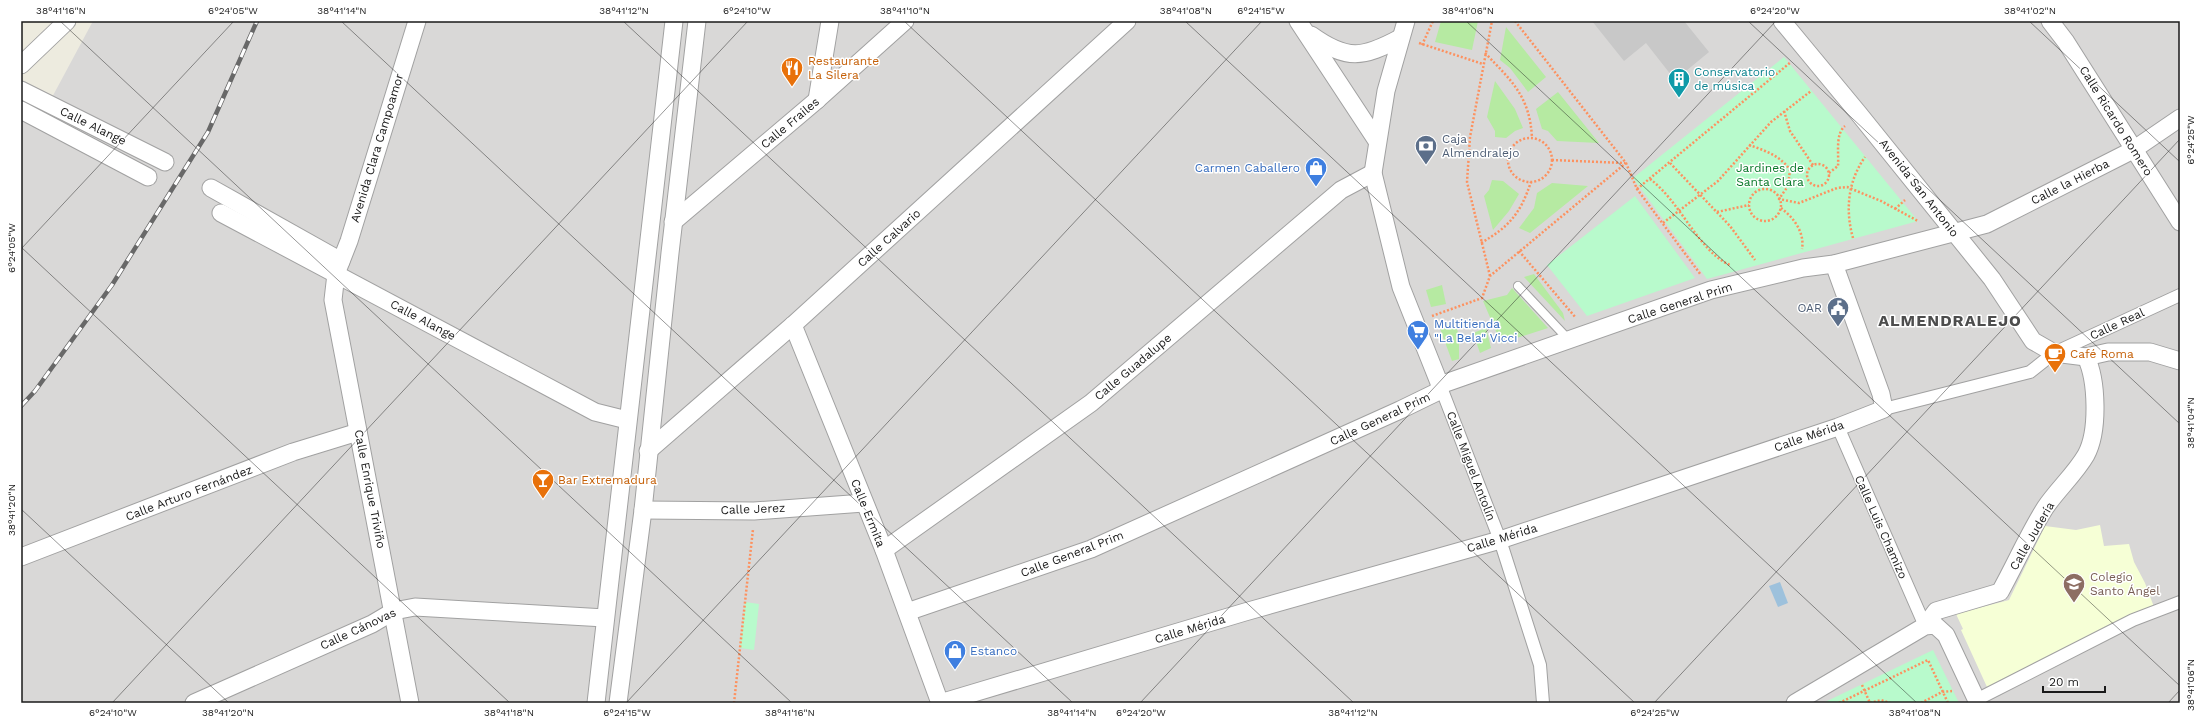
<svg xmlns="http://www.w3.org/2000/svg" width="2201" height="724" font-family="'Work Sans',sans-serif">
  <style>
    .residential { fill: #d9d8d7 }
    .education { fill: #f6ffd6 }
    .religious { fill: #c8c8c8 }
    .grass { fill: #b6eaa2 }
    .park { fill: #b8facc }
    .water { fill: #9dc1dc }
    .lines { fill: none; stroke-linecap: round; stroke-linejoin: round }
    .service-casing { stroke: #a1a1a1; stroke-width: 10 }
    .pedestrian-casing { stroke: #a1a1a1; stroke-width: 14 }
    .minor-casing { stroke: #a1a1a1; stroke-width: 19 }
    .path { stroke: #fd915f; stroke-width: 2.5; stroke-dasharray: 2 2; stroke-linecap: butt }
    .service { stroke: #fff; stroke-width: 8 }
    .pedestrian { stroke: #fff; stroke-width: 12 }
    .minor { stroke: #fff; stroke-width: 17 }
    .rail-casing { stroke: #686868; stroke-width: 4.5 }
    .rail { stroke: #fff; stroke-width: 3; stroke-dasharray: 9; stroke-linecap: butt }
    .ticks { fill: none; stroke: #1a1a1a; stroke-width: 1; stroke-opacity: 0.45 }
    .labels { text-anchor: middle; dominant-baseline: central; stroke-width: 3; stroke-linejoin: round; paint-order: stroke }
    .food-label { font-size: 12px; fill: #c56008; stroke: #fff; text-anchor: start }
    .culture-label { font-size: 12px; fill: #0d838f; stroke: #fff; text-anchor: start }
    .street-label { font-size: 12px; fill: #1a1a1a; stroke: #fff }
    .service-label { font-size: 12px; fill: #4e5e75; stroke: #fff; text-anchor: start }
    .shop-label { font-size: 12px; fill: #366cbe; stroke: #fff; text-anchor: start }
    .park-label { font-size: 12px; fill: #087929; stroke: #fff }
    .education-label { font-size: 12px; fill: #785e54; stroke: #fff; text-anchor: start }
    .district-label { font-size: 16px; font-weight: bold; letter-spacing: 1px; fill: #4d4d4d; stroke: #fff }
    .neatline { fill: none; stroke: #1a1a1a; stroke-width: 1.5 }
    .ticks-label { font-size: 10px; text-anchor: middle; fill: #1a1a1a }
  </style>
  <rect width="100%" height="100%" fill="#edebdf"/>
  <path class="residential" d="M 93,21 L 2180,21 L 2180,703 L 21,703 L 21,105 L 42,116 Z"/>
  <path class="education" d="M 2100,525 L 2104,546 L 2129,544 L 2134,562 L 2145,583 L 2154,607 L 1987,687 L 1961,630 L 1963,629 L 1956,614 L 2009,600 L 2045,526 L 2076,530 Z"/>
  <path class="religious" d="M 1592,21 L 1684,21 L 1709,52 L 1675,80 L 1646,43 L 1624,61 Z"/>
  <g class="grass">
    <path d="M 1441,21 L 1478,21 L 1472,50 L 1435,42 Z"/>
    <path d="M 1506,27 L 1546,77 L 1528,92 L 1510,68 L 1500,60 Z"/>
    <path d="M 1495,81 L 1515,109 L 1523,128 L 1515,131 L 1506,138 L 1495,137 L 1495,131 L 1487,117 Z"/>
    <path d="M 1558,92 L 1599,143 L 1557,141 L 1548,131 L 1542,129 L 1536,109 Z"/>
    <path d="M 1492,180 L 1503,181 L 1519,194 L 1509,211 L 1493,230 L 1484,196 L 1489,190 Z"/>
    <path d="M 1552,183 L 1588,186 L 1530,233 L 1519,228 L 1534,208 L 1537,193 Z"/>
    <path d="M 1534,274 L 1563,313 L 1565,321 L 1524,277 Z"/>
    <path d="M 1442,285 L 1446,304 L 1431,307 L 1426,290 Z"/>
    <path d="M 1512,288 L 1548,328 L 1501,343 L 1483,301 L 1507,295 Z"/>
    <path d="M 1455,320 L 1459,337 L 1459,359 L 1452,361 L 1439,326 Z"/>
    <path d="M 1486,328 L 1491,348 L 1480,353 L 1473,333 Z"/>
  </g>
  <g class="park">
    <path d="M 1784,57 L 1918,221 L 1707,279 L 1633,178 Z"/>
    <path d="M 1635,196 L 1695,278 L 1587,316 L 1547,265 Z"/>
    <path d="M 745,602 L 759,604 L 754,650 L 740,648 Z"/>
    <path d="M 1933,650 L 1959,703 L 1823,703 Z"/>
  </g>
  <path class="water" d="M 1780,582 L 1788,603 L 1778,607 L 1769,586 Z"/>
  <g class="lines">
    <g class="service-casing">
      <path id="service" d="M 1518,286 L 1569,340"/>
    </g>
    <g class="pedestrian-casing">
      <g id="pedestrian">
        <path d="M 1440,385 L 1500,540 L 1540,665 L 1543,703"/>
        <path d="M 1884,409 L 2030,372 L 2054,353 L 2180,295"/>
        <path d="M 1838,427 L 1925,626"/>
        <path d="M 1976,700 L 2133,620 L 2180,602"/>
      </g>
    </g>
    <g class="minor-casing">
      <g id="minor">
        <path d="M 1298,21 L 1377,141"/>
        <path d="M 1406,21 L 1386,91 L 1373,173 L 1401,287 L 1440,385"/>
        <path d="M 1782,21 L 1859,114 L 1992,279 L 2033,341 L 2054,353 L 2086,357 L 2108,352 L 2150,352 L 2180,361"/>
        <path d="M 2050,21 L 2066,42 L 2180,222"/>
        <path d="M 1311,35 C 1347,61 1363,58 1400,38"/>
        <path d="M 21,65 L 67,21"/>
        <path d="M 21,90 L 165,162"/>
        <path d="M 817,100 L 830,21"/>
        <path d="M 21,110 L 148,177"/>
        <path d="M 211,188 L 341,261"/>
        <path d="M 221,213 L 595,412 L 627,420"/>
        <path d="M 673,222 L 817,100 L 905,21"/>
        <path d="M 793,325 L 884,550 L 940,703"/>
        <path d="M 648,451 L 793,325 L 1127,21"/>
        <path d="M 643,510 L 754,511 L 864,503"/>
        <path d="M 884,550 L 1091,403 L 1341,190 L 1373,173"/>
        <path d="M 21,557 L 293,452 L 358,432"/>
        <path d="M 907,612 L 1091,549 L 1400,410 L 1437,392 L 1440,385 L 1711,290 L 1803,268 L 1834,264 L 1987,224 L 2133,150 L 2180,118"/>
        <path d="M 1925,626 L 1936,611 L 2000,592 C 2015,565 2028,535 2045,508 C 2057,490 2075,474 2086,455 C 2099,431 2097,380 2086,357"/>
        <path d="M 194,703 L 372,624 L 394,611 L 415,607 L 605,618"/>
        <path d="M 410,703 L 333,300 L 336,274 L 349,241 L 417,21"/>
        <path d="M 596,703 L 674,21"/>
        <path d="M 618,703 L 643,510 L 670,253 L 697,21"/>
        <path d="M 940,703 L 1245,612 L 1500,540 L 1838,427 L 1884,409 L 1881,394 L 1834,264"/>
        <path d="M 1795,703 L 1925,626 L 1935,625 L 1946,635 L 1978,703"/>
      </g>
    </g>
    <g class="path">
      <path d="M 1515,21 L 1626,163 L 1637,189 L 1701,275"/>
      <path d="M 1419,43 L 1483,64"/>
      <path d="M 1422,45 L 1433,21"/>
      <path d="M 1485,53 C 1512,81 1530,97 1532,138"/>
      <path d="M 1784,111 L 1790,131 L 1813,165"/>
      <circle cx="1530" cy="160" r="22"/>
      <path d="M 1749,145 C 1764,150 1781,156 1790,170 L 1788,186 L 1779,199 L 1799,203 L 1837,188 L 1847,187 L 1881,201 L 1918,221"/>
      <path d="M 1552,160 L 1625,163"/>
      <path d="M 1670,163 L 1730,226 L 1755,260"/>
      <circle cx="1818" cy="175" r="11"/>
      <path d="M 1829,173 L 1838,166 C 1839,154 1835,134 1845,126"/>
      <path d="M 1650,179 C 1680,201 1699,252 1730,265"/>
      <path d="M 1637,189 L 1791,62"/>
      <circle cx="1765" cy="205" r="16"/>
      <path d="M 1781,208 C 1793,217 1805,232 1802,249"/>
      <path d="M 1895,209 L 1905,200"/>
      <path d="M 1717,212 L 1749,205"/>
      <path d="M 1663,223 L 1718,181 L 1771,122 L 1811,91"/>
      <path d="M 1853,238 C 1845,210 1848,181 1865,157"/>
      <path d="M 1481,243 C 1510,226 1520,214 1531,182"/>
      <path d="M 1519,251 L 1576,318"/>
      <path d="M 1490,276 L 1467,182 L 1470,137 L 1492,21"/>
      <path d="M 1432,316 L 1482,298 L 1490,276 L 1626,163"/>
      <path d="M 1862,685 L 1870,703"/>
      <path d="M 734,703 L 753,529"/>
      <path d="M 1839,703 L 1928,660 L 1948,703"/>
      <path d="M 1870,703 L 1881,700 L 1890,703"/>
      <path d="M 1921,703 L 1942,692 L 1952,691"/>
    </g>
    <use href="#service" class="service"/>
    <use href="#pedestrian" class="pedestrian"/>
    <use href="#minor" class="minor"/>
    <g class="rail-casing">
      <path id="rail" d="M 21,406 L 35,391 L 112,285 L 208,132 L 257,21"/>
    </g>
    <use href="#rail" class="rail"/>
  </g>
  <path class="ticks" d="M 60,21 L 792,703M 341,21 L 1073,703M 623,21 L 1354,703M 904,21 L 1635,703M 1185,21 L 1917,703M 1466,21 L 2180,686M 1748,21 L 2180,424M 2029,21 L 2180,162M 21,247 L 510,703M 21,249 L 234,21M 21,509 L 229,703M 112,703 L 748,21M 626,703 L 1262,21M 1140,703 L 1776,21M 1654,703 L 2180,139M 2168,703 L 2180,690"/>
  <defs>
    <g id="restaurant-pin" transform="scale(1.15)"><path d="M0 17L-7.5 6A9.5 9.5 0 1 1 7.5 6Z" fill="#e8710a" stroke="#fff"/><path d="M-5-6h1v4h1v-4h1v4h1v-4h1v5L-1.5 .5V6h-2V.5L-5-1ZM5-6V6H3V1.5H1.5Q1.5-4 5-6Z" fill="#fff"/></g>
    <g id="building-pin" transform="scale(1.15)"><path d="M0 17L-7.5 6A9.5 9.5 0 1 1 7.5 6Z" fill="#0f9aa8" stroke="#fff"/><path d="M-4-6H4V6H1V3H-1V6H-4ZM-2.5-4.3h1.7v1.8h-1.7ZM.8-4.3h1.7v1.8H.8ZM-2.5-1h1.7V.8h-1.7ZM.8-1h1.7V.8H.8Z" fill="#fff"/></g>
    <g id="bank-pin" transform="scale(1.15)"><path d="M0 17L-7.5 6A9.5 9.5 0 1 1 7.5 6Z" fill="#5c6f8a" stroke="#fff"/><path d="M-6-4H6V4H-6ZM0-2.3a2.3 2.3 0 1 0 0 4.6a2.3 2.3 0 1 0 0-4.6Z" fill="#fff"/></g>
    <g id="shop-pin" transform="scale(1.15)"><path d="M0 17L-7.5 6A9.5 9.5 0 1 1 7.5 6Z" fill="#3f7fe0" stroke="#fff"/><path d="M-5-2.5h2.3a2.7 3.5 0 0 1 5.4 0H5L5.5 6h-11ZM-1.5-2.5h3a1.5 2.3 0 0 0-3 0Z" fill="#fff"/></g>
    <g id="civic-pin" transform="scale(1.15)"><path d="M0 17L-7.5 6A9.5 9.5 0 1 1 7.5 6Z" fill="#5c6f8a" stroke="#fff"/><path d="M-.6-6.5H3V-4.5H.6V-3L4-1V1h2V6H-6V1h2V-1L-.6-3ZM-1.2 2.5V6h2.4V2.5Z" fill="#fff"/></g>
    <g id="supermarket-pin" transform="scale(1.15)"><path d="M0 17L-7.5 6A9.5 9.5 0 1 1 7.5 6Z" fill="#3f7fe0" stroke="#fff"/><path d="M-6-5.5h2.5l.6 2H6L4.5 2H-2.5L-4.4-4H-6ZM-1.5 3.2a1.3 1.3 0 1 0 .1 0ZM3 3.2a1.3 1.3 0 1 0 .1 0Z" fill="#fff"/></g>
    <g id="cafe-pin" transform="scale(1.15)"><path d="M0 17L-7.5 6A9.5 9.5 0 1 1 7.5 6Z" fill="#e8710a" stroke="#fff"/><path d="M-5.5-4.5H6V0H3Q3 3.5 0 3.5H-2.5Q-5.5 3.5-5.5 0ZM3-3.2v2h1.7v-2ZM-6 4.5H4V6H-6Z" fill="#fff"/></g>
    <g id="bar-pin" transform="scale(1.15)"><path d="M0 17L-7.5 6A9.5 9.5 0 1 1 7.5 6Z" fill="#e8710a" stroke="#fff"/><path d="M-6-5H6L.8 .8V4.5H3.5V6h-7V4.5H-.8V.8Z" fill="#fff"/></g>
    <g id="school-pin" transform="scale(1.15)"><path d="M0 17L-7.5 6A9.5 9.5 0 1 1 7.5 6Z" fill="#8d6e63" stroke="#fff"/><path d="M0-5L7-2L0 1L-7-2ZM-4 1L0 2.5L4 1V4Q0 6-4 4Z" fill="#fff"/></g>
  </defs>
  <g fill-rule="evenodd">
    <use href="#restaurant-pin" x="792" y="68"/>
    <use href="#building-pin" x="1679" y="79"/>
    <use href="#bank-pin" x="1426" y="146"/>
    <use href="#shop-pin" x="1316" y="168"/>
    <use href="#civic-pin" x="1838" y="308"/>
    <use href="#supermarket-pin" x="1418" y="331"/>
    <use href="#cafe-pin" x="2055" y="354"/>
    <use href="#bar-pin" x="543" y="480"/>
    <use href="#school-pin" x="2074" y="584"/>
    <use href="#shop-pin" x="955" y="651"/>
  </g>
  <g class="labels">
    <g class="food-label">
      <text x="808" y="61">Restaurante<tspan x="808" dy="14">La Silera</tspan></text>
      <text x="2070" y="354">Café Roma</text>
      <text x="558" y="480">Bar Extremadura</text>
    </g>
    <g class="culture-label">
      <text x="1694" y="72">Conservatorio<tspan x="1694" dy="14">de música</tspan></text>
    </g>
    <g class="street-label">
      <text transform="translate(2116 121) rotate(58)">Calle Ricardo Romero</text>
      <text transform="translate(790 123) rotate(-40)">Calle Frailes</text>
      <text transform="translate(93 126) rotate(26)">Calle Alange</text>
      <text transform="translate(377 148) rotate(-73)">Avenida Clara Campoamor</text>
      <text transform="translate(2070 182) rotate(-27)">Calle la Hierba</text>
      <text transform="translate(1919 188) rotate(52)">Avenida San Antonio</text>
      <text transform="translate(889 238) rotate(-42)">Calle Calvario</text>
      <text transform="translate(1680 303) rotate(-18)">Calle General Prim</text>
      <text transform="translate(423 320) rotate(28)">Calle Alange</text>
      <text transform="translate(2117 324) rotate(-25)">Calle Real</text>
      <text transform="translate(1133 367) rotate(-40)">Calle Guadalupe</text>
      <text transform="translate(1380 419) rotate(-25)">Calle General Prim</text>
      <text transform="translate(1809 436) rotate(-19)">Calle Mérida</text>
      <text transform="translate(1471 466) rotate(69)">Calle Miguel Antolín</text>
      <text transform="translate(370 489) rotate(79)">Calle Enrique Triviño</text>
      <text transform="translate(189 493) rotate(-21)">Calle Arturo Fernández</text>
      <text transform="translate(753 509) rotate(-2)">Calle Jerez</text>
      <text transform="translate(868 513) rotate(68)">Calle Ermita</text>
      <text transform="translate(1881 527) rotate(66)">Calle Luis Chamizo</text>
      <text transform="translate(2032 536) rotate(-60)">Calle Judería</text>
      <text transform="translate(1502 538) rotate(-17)">Calle Mérida</text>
      <text transform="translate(1072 554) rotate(-21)">Calle General Prim</text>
      <text transform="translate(358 629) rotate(-25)">Calle Cánovas</text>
      <text transform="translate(1190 629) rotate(-17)">Calle Mérida</text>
    </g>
    <g class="service-label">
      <text x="1442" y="139">Caja<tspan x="1442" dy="14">Almendralejo</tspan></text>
      <text x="1822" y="308" text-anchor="end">OAR</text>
    </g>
    <g class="shop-label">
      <text x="1300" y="168" text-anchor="end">Carmen Caballero</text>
      <text x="1434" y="324">Multitienda<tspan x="1434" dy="14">"La Bela" Vicci</tspan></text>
      <text x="970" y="651">Estanco</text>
    </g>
    <g class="park-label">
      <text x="1770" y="168">Jardines de<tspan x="1770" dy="14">Santa Clara</tspan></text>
    </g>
    <g class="education-label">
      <text x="2090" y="577">Colegio<tspan x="2090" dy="14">Santo Ángel</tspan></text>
    </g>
    <g class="district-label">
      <text x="1950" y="320">ALMENDRALEJO</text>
    </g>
  </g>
  <rect width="2201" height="724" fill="none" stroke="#ffffff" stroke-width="44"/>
  <path d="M2043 686v6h62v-6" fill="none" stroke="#1a1a1a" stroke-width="2"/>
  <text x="2049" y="686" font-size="12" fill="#1a1a1a" stroke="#ffffff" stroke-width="3" paint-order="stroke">20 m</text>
  <rect x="22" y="22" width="2157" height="680" class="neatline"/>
  <g class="ticks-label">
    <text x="61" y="14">38°41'16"N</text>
    <text x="233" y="14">6°24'05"W</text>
    <text x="342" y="14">38°41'14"N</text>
    <text x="624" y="14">38°41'12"N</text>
    <text x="747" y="14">6°24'10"W</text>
    <text x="905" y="14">38°41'10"N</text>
    <text x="1186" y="14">38°41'08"N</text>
    <text x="1261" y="14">6°24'15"W</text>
    <text x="1468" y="14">38°41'06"N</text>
    <text x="1775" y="14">6°24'20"W</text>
    <text x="2030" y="14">38°41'02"N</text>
    <text transform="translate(2190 140) rotate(-90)" y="4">6°24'25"W</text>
    <text transform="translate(11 248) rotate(-90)" y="4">6°24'05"W</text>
    <text transform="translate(2190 423) rotate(-90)" y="4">38°41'04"N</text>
    <text transform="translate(11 510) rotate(-90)" y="4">38°41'20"N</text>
    <text transform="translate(2190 685) rotate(-90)" y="4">38°41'06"N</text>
    <text x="113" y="716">6°24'10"W</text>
    <text x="228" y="716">38°41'20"N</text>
    <text x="509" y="716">38°41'18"N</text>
    <text x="627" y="716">6°24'15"W</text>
    <text x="790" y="716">38°41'16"N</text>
    <text x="1072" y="716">38°41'14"N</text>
    <text x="1141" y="716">6°24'20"W</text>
    <text x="1353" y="716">38°41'12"N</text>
    <text x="1655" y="716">6°24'25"W</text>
    <text x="1915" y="716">38°41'08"N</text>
  </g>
</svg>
